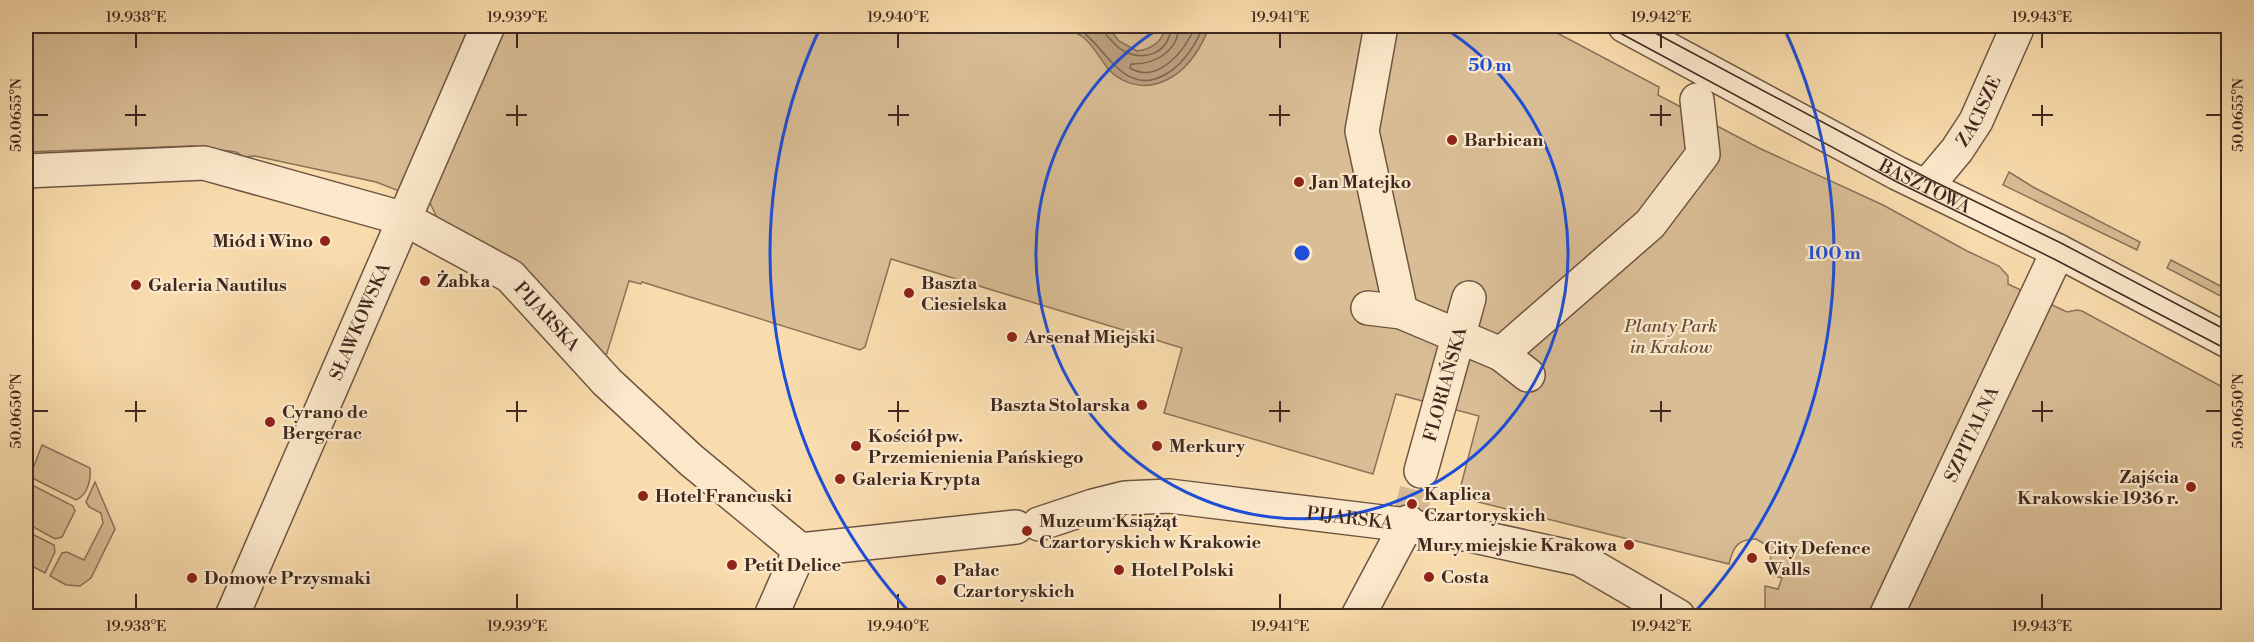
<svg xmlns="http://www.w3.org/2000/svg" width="2254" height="642" font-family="'Libre Bodoni',serif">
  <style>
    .green { fill: #d9bd95; stroke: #8c725a; stroke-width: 1.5 }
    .water { fill: #ba9f7d; stroke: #896f57; stroke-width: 1.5 }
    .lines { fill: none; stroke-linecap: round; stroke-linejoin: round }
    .shore { stroke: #7c644e; stroke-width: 1.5 }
    .minor-tunnel { stroke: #d4b891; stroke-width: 33; stroke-dasharray: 33 16; stroke-linecap: butt }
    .minor-casing { stroke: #6e5542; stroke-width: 36 }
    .minor { stroke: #fbe8ca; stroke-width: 33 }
    .tram { stroke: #3f281f; stroke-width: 1.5 }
    .ticks { fill: none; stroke: #3f281f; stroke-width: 2 }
    .ring { fill: none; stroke: #1d4ed8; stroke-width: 3 }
    .poi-dot { fill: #8f2418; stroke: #fbe8ca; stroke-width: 2 }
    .labels { text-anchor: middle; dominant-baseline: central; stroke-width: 4.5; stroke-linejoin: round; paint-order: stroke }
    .street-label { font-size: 18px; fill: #3f281f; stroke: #fbe8ca }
    .poi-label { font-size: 18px; font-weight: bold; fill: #3f281f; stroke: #fbe8ca; text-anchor: start }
    .park-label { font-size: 18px; font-style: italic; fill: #664d3c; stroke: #fbe8ca }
    .centre { fill: #1d4ed8; stroke: #fbe8ca; stroke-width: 3 }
    .ring-label { font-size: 18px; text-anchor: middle; font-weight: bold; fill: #1d4ed8; stroke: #fbe8ca; stroke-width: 4.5; stroke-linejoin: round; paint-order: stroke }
    .neatline { fill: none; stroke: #3f281f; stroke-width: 2 }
    .ticks-label { font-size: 15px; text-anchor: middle; fill: #3f281f }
  </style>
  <rect width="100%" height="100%" fill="#f9dcad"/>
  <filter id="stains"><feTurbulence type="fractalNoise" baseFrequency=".00333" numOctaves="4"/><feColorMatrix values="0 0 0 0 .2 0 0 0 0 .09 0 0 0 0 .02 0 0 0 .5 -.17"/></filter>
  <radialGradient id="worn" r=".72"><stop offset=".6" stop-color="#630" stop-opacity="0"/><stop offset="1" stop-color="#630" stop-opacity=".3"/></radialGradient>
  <g class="green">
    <path d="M 26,26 L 1544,26 L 1659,87 L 1658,95 L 1759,148 L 1883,205 L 1967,251 L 1999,266 L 2008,276 L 2008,284 L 2067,312 L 2077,310 L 2082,311 L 2228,390 L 2228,616 L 1765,616 L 1765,586 L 1778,589 L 1782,578 L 1768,574 C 1772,557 1774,548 1756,539 C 1737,539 1733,548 1729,564 L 1458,497 L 1479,416 L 1396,394 L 1373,474 L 1164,413 L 1182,348 L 891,259 L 865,347 L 860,350 L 642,282 L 641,284 L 629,281 L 603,366 L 441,226 L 430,203 L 376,182 L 255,156 L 244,157 L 236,152 L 191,146 L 26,152 Z"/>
    <path d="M 2009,172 L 2033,187 L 2140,242 L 2137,250 L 2003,185 Z"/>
    <path d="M 2171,260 L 2228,290 L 2228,300 L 2167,268 Z"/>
    <path d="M 42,445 L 90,468 C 91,479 88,495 76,500 L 34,479 L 32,471 Z"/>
    <path d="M 95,482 L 115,529 L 91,578 L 80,586 L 66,585 L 50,576 L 62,553 L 67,552 L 84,560 L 103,523 L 101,513 L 89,507 L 86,502 Z"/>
    <path d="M 32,485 L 73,506 L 75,511 L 62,537 L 55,539 L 26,523 L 26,488 Z"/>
    <path d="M 26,531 L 54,545 L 55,552 L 45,573 L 26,563 Z"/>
  </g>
  <path class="water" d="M 1058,26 L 1107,26 L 1119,41 L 1137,51 C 1152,49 1164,41 1165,26 L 1209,26 C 1203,45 1190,66 1172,77 C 1151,90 1127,88 1109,70 C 1100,59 1094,46 1083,37 C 1076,32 1067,29 1058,26 Z"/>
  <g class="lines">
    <g class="shore">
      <path d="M 1075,26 C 1106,44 1123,101 1168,73 C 1184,63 1197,43 1203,26"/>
      <path d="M 1102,26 C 1103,32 1107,36 1112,41 C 1131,65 1170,59 1171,26"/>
      <path d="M 1179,26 C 1178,51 1155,65 1131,64 L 1130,68 C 1158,85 1187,49 1195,26"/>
    </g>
    <path class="minor-tunnel" d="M 1408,522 L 1421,471"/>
    <g class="minor-casing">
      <g id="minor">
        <path d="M 1381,26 L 1362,131 L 1401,312"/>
        <path id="s1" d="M 1625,26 L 1897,173 L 2058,251 L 2228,341"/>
        <path id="s2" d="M 26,171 L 204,163 L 405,219 L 510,276 L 607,382 L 691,460 L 800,550 L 1016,527"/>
        <path id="s3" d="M 1926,187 L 1957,150 L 1976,121 L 2018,26"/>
        <path d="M 1368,308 L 1401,312 L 1458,336 L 1501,354 L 1528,375"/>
        <path d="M 1501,354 L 1650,224 L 1703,154 L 1697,100"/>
        <path id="s4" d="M 1421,471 L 1469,298"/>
        <path id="s5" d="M 1039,524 L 1093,506 L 1125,498 L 1169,496 L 1407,525 L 1441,533 L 1442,529 L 1580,559 L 1678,616"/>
        <path id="s6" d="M 232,616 L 488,26"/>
        <path d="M 771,616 L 800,550"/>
        <path d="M 1358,616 L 1408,522"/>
        <path id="s7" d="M 1886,616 L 2058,251"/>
      </g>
    </g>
    <use href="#minor" class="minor"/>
    <g class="tram">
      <path d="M 1607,26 L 1897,182 L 2054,259 L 2228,350"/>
      <path d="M 1642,26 L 1931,180 L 2061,243 L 2228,331"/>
    </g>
  </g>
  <path class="ticks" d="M 136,33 L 136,48M 517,33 L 517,48M 898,33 L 898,48M 1280,33 L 1280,48M 1661,33 L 1661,48M 2042,33 L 2042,48M 136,105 L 136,126M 517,105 L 517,126M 898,105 L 898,126M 1280,105 L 1280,126M 1661,105 L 1661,126M 2042,105 L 2042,126M 33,115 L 48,115M 125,115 L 146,115M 506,115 L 527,115M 888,115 L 909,115M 1269,115 L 1290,115M 1650,115 L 1671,115M 2032,115 L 2053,115M 2206,115 L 2221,115M 136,401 L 136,422M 517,401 L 517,422M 898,401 L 898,422M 1280,401 L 1280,422M 1661,401 L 1661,422M 2042,401 L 2042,422M 33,411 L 48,411M 125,411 L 146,411M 506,411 L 527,411M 888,411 L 909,411M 1269,411 L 1290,411M 1650,411 L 1671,411M 2032,411 L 2053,411M 2206,411 L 2221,411M 136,594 L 136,609M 517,594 L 517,609M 898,594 L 898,609M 1280,594 L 1280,609M 1661,594 L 1661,609M 2042,594 L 2042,609"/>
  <g class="ring">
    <path d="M1441 26A266 266 0 1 1 1163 26"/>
    <path d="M913 616A532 532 0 0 1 820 28M1784 28A532 532 0 0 1 1691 616"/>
  </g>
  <g class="poi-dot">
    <circle cx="1452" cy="140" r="6"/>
    <circle cx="1299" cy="182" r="6"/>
    <circle cx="325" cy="241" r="6"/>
    <circle cx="425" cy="281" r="6"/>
    <circle cx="136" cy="285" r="6"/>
    <circle cx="909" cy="293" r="6"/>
    <circle cx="1012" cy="337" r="6"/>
    <circle cx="1142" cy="405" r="6"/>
    <circle cx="270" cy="422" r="6"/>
    <circle cx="856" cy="446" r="6"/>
    <circle cx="1157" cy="446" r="6"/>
    <circle cx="840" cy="479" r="6"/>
    <circle cx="2191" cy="487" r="6"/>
    <circle cx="643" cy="496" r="6"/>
    <circle cx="1412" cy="504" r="6"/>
    <circle cx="1027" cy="531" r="6"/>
    <circle cx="1629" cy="545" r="6"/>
    <circle cx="1752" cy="558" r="6"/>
    <circle cx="732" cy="565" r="6"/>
    <circle cx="1119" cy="570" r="6"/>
    <circle cx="1429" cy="577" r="6"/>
    <circle cx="192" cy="578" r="6"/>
    <circle cx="941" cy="580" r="6"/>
  </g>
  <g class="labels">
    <g class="street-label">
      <text stroke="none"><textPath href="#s3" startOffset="93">ZACISZE</textPath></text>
      <text stroke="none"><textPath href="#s1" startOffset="340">BASZTOWA</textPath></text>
      <text stroke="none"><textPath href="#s2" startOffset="561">PIJARSKA</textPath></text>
      <text stroke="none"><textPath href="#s6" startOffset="321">SŁAWKOWSKA</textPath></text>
      <text stroke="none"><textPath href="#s4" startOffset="90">FLORIAŃSKA</textPath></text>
      <text stroke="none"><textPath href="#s7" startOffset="201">SZPITALNA</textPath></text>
      <text stroke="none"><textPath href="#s5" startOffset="316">PIJARSKA</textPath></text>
    </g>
    <g class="poi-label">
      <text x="1464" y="140">Barbican</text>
      <text x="1311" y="182">Jan Matejko</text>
      <text x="313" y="241" text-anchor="end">Miód i Wino</text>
      <text x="437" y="281">Żabka</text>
      <text x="921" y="283">Baszta<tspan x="921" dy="21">Ciesielska</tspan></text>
      <text x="148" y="285">Galeria Nautilus</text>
      <text x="1024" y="337">Arsenał Miejski</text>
      <text x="1130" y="405" text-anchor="end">Baszta Stolarska</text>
      <text x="282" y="412">Cyrano de<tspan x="282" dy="21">Bergerac</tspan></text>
      <text x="868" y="436">Kościół pw.<tspan x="868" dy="21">Przemienienia Pańskiego</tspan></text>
      <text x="1169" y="446">Merkury</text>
      <text x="2179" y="477" text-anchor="end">Zajścia<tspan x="2179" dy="21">Krakowskie 1936 r.</tspan></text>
      <text x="852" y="479">Galeria Krypta</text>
      <text x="1424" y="494">Kaplica<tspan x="1424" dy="21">Czartoryskich</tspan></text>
      <text x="655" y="496">Hotel Francuski</text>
      <text x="1039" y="521">Muzeum Książąt<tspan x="1039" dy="21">Czartoryskich w Krakowie</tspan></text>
      <text x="1617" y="545" text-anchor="end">Mury miejskie Krakowa</text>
      <text x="1764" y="548">City Defence<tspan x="1764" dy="21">Walls</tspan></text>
      <text x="744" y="565">Petit Delice</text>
      <text x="953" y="570">Pałac<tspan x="953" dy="21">Czartoryskich</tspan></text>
      <text x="1131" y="570">Hotel Polski</text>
      <text x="1441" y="577">Costa</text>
      <text x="204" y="578">Domowe Przysmaki</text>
    </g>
    <g class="park-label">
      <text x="1671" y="326">Planty Park<tspan x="1671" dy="21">in Krakow</tspan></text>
    </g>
  </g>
  <circle cx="1302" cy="253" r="9" class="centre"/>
  <g class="ring-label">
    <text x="1490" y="71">50 m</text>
    <text x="1834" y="259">100 m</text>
  </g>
  <rect width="2254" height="642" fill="none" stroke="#f9dcad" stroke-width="66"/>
  <rect x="33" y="33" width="2188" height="576" class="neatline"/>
  <g class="ticks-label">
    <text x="136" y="22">19.938°E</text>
    <text x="517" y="22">19.939°E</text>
    <text x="898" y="22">19.940°E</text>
    <text x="1280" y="22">19.941°E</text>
    <text x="1661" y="22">19.942°E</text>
    <text x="2042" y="22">19.943°E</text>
    <text transform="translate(16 115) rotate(-90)" y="5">50.0655°N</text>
    <text transform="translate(2238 115) rotate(-90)" y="5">50.0655°N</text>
    <text transform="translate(16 411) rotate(-90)" y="5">50.0650°N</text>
    <text transform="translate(2238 411) rotate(-90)" y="5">50.0650°N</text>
    <text x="136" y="631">19.938°E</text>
    <text x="517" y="631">19.939°E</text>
    <text x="898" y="631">19.940°E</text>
    <text x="1280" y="631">19.941°E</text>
    <text x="1661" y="631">19.942°E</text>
    <text x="2042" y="631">19.943°E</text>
  </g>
  <rect width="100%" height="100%" filter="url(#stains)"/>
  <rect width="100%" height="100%" fill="url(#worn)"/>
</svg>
